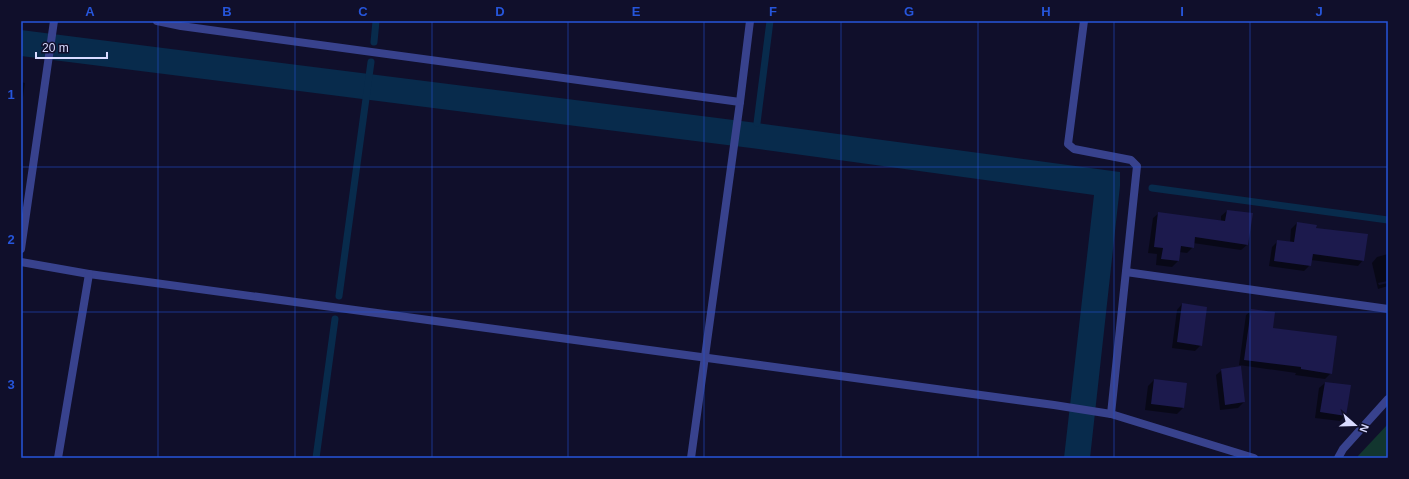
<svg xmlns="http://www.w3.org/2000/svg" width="1409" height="479" font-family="Arial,sans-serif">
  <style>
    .green { fill: #12362f }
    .water { fill: #082b4c }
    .shadow { fill: #0007 }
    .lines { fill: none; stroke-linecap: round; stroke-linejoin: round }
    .stream { stroke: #082b4c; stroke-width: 7 }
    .building { fill: #1c1a4d }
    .street { stroke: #38428d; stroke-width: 8 }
    .grid { fill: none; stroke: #2655da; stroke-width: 1; stroke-opacity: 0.55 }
    .neatline { fill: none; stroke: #2655da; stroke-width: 1.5 }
    .grid-label { font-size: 13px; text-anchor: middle; font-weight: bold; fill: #2655da }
  </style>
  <rect width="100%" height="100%" fill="#100f2b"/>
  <path class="green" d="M 1388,424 L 1388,458 L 1358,458 L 1358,456 Z"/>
  <path class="water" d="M 21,30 L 757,123 L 1120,172 L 1120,186 L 1090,458 L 1064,458 L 1094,195 L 751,148 L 21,56 Z"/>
  <g class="shadow">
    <path d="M 21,82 L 25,83 L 21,111 Z"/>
    <path d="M 1227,211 L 1247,245 L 1241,250 L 1193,243 L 1193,247 L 1187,253 L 1179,252 L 1178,261 L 1172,267 L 1156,265 L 1157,254 L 1148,253 L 1153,218 L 1159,213 L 1221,221 L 1221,216 Z"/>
    <path d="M 1297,223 L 1315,229 L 1363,260 L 1358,266 L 1311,260 L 1310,265 L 1304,271 L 1269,266 L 1272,247 L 1278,241 L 1290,243 L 1291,229 Z"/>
    <path d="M 1388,254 L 1388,281 L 1378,283 L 1379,285 L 1388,283 L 1388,286 L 1378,289 L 1372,263 L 1377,257 Z"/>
    <path d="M 1182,304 L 1201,345 L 1195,351 L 1172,348 L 1177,310 Z"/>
    <path d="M 1252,310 L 1272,329 L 1331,373 L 1325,379 L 1295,375 L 1296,373 L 1239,365 L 1246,315 Z"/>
    <path d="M 1222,370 L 1244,402 L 1238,408 L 1220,410 L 1216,375 Z"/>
    <path d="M 1154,380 L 1186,384 L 1183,408 L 1177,414 L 1145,410 L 1148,386 Z"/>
    <path d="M 1325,383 L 1346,415 L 1340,421 L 1315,418 L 1319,388 Z"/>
  </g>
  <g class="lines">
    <g class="stream">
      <path d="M 374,42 L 376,21"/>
      <path d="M 757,123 L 770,21"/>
      <path d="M 1152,188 L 1388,220"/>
      <path d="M 339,296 L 371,62"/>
      <path d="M 316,458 L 335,319"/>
    </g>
  </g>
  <g class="building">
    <path d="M 1227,210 L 1253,213 L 1248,245 L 1195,237 L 1194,248 L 1181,246 L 1179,261 L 1161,259 L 1163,248 L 1154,247 L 1158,212 L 1225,221 Z"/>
    <path d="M 1297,222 L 1317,225 L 1316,228 L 1368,234 L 1364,261 L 1313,254 L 1311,266 L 1274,261 L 1277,240 L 1294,242 Z"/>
    <path d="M 1182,303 L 1207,307 L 1202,346 L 1177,342 Z"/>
    <path d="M 1251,309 L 1275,312 L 1273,328 L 1337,336 L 1332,374 L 1301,369 L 1301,367 L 1244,360 Z"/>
    <path d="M 1241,366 L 1245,402 L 1225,405 L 1221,369 Z"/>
    <path d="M 1154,379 L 1187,383 L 1184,408 L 1151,404 Z"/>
    <path d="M 1325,382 L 1351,385 L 1346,416 L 1320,412 Z"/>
  </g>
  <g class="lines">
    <g class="street">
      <path d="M 157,21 L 181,26 L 740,102 L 691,458"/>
      <path d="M 1084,21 L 1068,144 L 1074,149 L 1131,160 L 1137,166 L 1111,414"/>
      <path d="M 740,102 L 750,21"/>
      <path d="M 21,249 L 54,21"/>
      <path d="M 21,262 L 89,274 L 1054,405 L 1111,414 L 1254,458"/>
      <path d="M 1126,272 L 1388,309"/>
      <path d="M 58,458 L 89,274"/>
      <path d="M 1338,458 L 1343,449 L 1388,399"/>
    </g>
  </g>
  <path class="grid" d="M 158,21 L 158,458M 295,21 L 295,458M 432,21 L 432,458M 568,21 L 568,458M 704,21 L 704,458M 841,21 L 841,458M 978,21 L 978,458M 1114,21 L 1114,458M 1250,21 L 1250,458M 21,167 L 1388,167M 21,312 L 1388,312"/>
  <rect width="1409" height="479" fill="none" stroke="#100f2b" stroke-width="44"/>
  <g transform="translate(1355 425) rotate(110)" stroke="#100f2b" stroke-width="3" paint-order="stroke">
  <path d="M0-3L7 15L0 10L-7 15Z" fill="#d9dbff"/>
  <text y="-6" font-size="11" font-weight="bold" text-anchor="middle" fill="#d9dbff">N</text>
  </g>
  <path d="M36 52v6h71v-6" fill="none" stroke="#d9dbff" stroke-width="2"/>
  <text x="42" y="52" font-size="12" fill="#d9dbff" stroke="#100f2b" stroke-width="3" paint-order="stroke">20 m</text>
  <rect x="22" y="22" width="1365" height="435" class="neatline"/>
  <g class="grid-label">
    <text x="90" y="16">A</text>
    <text x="227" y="16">B</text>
    <text x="363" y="16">C</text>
    <text x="500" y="16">D</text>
    <text x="636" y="16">E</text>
    <text x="773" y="16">F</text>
    <text x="909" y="16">G</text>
    <text x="1046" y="16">H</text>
    <text x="1182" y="16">I</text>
    <text x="1319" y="16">J</text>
    <text x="11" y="99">1</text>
    <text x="11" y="244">2</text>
    <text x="11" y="389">3</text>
  </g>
</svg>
